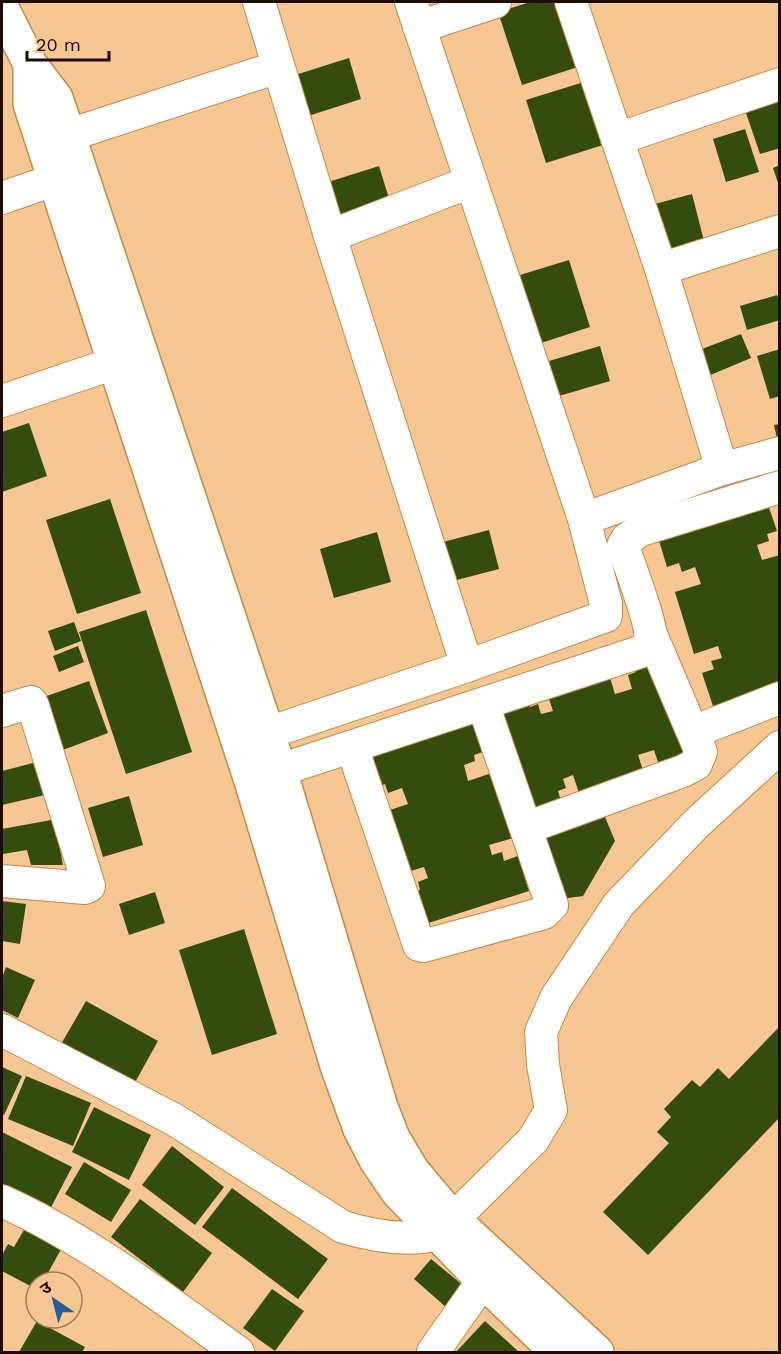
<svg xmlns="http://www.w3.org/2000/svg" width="781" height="1354" font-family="'Work Sans','Noto Sans Devanagari',sans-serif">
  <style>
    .building { fill: #344c0e }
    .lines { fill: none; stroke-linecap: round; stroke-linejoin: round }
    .minor-casing { stroke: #c28a46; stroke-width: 34 }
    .tertiary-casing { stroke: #c28a46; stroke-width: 36 }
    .minor { stroke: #fff; stroke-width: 32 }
    .tertiary { stroke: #fff; stroke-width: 33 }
  </style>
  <rect width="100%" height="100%" fill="#f6c792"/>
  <g class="building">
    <path d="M 530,2 L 560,2 L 581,66 L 522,85 L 498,12 Z"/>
    <path d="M 349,58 L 361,99 L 305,117 L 292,76 Z"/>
    <path d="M 587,81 L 606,144 L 546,163 L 526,100 Z"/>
    <path d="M 780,99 L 780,148 L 760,154 L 745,110 Z"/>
    <path d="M 745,129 L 759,172 L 726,182 L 713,139 Z"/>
    <path d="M 780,165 L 780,186 L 779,186 L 773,168 Z"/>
    <path d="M 379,166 L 391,205 L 332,224 L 319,185 Z"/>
    <path d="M 692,194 L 704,241 L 667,251 L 655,204 Z"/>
    <path d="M 569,260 L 590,327 L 541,343 L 520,275 Z"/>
    <path d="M 777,295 L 780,303 L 780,320 L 747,330 L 740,306 Z"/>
    <path d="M 741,334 L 751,358 L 708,376 L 697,351 Z"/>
    <path d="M 600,346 L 610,381 L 559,396 L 549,361 Z"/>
    <path d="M 780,349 L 780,396 L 770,399 L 757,356 Z"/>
    <path d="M 29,423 L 47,476 L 2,492 L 2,432 Z"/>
    <path d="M 780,424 L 780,448 L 779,448 L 774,425 Z"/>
    <path d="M 110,499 L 141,593 L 77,614 L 46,520 Z"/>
    <path d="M 766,499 L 777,531 L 767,534 L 769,541 L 757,545 L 762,560 L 780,555 L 780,684 L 713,706 L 702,673 L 714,669 L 711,661 L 722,658 L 718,646 L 694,654 L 675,592 L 701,584 L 695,567 L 682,572 L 679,563 L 667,567 L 657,534 Z"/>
    <path d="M 489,530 L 499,569 L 449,582 L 439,543 Z"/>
    <path d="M 377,532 L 391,582 L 334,598 L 320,549 Z"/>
    <path d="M 146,610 L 192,752 L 126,774 L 79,632 Z"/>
    <path d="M 74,622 L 81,641 L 55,651 L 48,631 Z"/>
    <path d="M 78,646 L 84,662 L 59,672 L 53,656 Z"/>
    <path d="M 653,654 L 687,760 L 666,767 L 664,760 L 658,762 L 654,750 L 638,755 L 646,779 L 581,799 L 573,775 L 563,779 L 566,788 L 558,791 L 562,804 L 527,815 L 493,705 L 526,695 L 530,707 L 538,704 L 541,714 L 553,711 L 545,687 L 607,668 L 615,694 L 632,689 L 628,675 L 636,672 L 632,661 Z"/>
    <path d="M 89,681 L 108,733 L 63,750 L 44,697 Z"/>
    <path d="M 473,719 L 483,752 L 474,755 L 475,761 L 464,765 L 468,781 L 492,773 L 513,838 L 489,845 L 492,855 L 502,852 L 504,861 L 518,856 L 529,891 L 419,926 L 409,894 L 420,890 L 418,882 L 428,878 L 424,867 L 401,874 L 381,813 L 408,804 L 402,788 L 388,793 L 385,784 L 374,788 L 363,755 Z"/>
    <path d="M 37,762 L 45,795 L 2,805 L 2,771 Z"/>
    <path d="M 129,796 L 143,845 L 103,857 L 88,808 Z"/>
    <path d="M 605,817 L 615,841 L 583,896 L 553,900 L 534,838 Z"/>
    <path d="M 62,818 L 67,842 L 59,844 L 63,865 L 31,865 L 27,850 L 3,854 L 2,829 Z"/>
    <path d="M 155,892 L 165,923 L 129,935 L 119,904 Z"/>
    <path d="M 2,901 L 26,904 L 20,944 L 2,941 Z"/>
    <path d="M 244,929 L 277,1034 L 212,1055 L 179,950 Z"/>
    <path d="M 6,967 L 35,980 L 18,1018 L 2,1010 L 2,978 Z"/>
    <path d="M 86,1001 L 158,1041 L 133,1086 L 60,1046 Z"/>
    <path d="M 780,1026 L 780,1117 L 648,1255 L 603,1212 L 669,1143 L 657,1132 L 671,1117 L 664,1109 L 692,1080 L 700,1087 L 718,1068 L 729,1079 Z"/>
    <path d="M 2,1067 L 22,1076 L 4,1115 L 2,1114 Z"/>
    <path d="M 26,1076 L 91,1103 L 73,1146 L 8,1119 Z"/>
    <path d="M 94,1107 L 151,1135 L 129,1180 L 72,1152 Z"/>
    <path d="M 2,1132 L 72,1167 L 47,1215 L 2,1193 Z"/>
    <path d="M 172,1146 L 224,1187 L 195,1225 L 142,1185 Z"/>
    <path d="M 84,1162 L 131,1190 L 111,1222 L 65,1194 Z"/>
    <path d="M 232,1188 L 328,1259 L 298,1299 L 202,1227 Z"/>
    <path d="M 140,1199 L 212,1253 L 183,1292 L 111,1237 Z"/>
    <path d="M 28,1223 L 65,1242 L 43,1282 L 36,1282 L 36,1289 L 2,1271 L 2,1255 L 8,1244 L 14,1247 Z"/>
    <path d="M 431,1259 L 465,1287 L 447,1308 L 414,1279 Z"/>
    <path d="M 272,1289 L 304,1311 L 275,1351 L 243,1328 Z"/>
    <path d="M 37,1321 L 85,1347 L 82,1352 L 19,1352 Z"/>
    <path d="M 485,1321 L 519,1352 L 456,1352 Z"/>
  </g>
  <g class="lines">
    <g class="minor-casing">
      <g id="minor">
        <path d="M 259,2 L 330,236 L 467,666"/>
        <path d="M 571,2 L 661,269 L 722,469"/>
        <path d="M 419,27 L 495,2"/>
        <path d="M 69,135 L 278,67"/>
        <path d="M 617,139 L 780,84"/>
        <path d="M 2,198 L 54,180"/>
        <path d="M 330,236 L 470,182"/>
        <path d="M 661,269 L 780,231"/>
        <path d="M 2,401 L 115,363"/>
        <path d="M 584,519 L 722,469 L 780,453"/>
        <path d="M 2,711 L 31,702 L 33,706 L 89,886 L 85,888 L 2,881"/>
        <path d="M 693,732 L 780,698"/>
        <path d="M 244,741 L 467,666 L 606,616 L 606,604 L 584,519 L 411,2"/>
        <path d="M 352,747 L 419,945 L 423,946 L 544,913 L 552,905 L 483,704"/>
        <path d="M 280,770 L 640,652 C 644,649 649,647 651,643 C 655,631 628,562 623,546 L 627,539 L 641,530 L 780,487"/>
        <path d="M 526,828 L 683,771 L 696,764 L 701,752 L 650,632"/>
        <path d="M 2,1030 L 175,1120 L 343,1227 C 373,1236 407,1242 438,1234 L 533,1140 L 551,1110 L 543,1065 L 541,1032 L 556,998 L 619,904 L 697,823 L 780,747"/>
        <path d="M 2,1201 C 87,1239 162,1298 238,1352"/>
        <path d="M 433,1352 L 483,1281"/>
      </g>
    </g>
    <g class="tertiary-casing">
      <g id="tertiary">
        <path d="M 2,8 L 30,64 L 56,98 L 280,770 L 381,1107 L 393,1138 L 412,1170 L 453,1219 L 597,1352"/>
        <path d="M 30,64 L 30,104 L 251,781 L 337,1066 L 360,1129 L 376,1160 L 397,1191 L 483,1281 L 557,1352"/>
      </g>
    </g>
    <use href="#minor" class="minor"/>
    <use href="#tertiary" class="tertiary"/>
  </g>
  <rect width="781" height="1354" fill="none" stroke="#1c0b00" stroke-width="6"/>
  <g transform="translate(54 1300) rotate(325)"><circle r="28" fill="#f6c792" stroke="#9f7c58" stroke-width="1.5"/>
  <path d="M0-4.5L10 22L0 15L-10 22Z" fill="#235f96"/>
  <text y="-9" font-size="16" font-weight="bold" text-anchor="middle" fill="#1c0b00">उ</text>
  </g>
  <path d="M27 51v9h82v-9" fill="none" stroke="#1c0b00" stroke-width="3"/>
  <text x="36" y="51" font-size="18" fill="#1c0b00" stroke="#f6c792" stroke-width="4.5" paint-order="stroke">20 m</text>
</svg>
